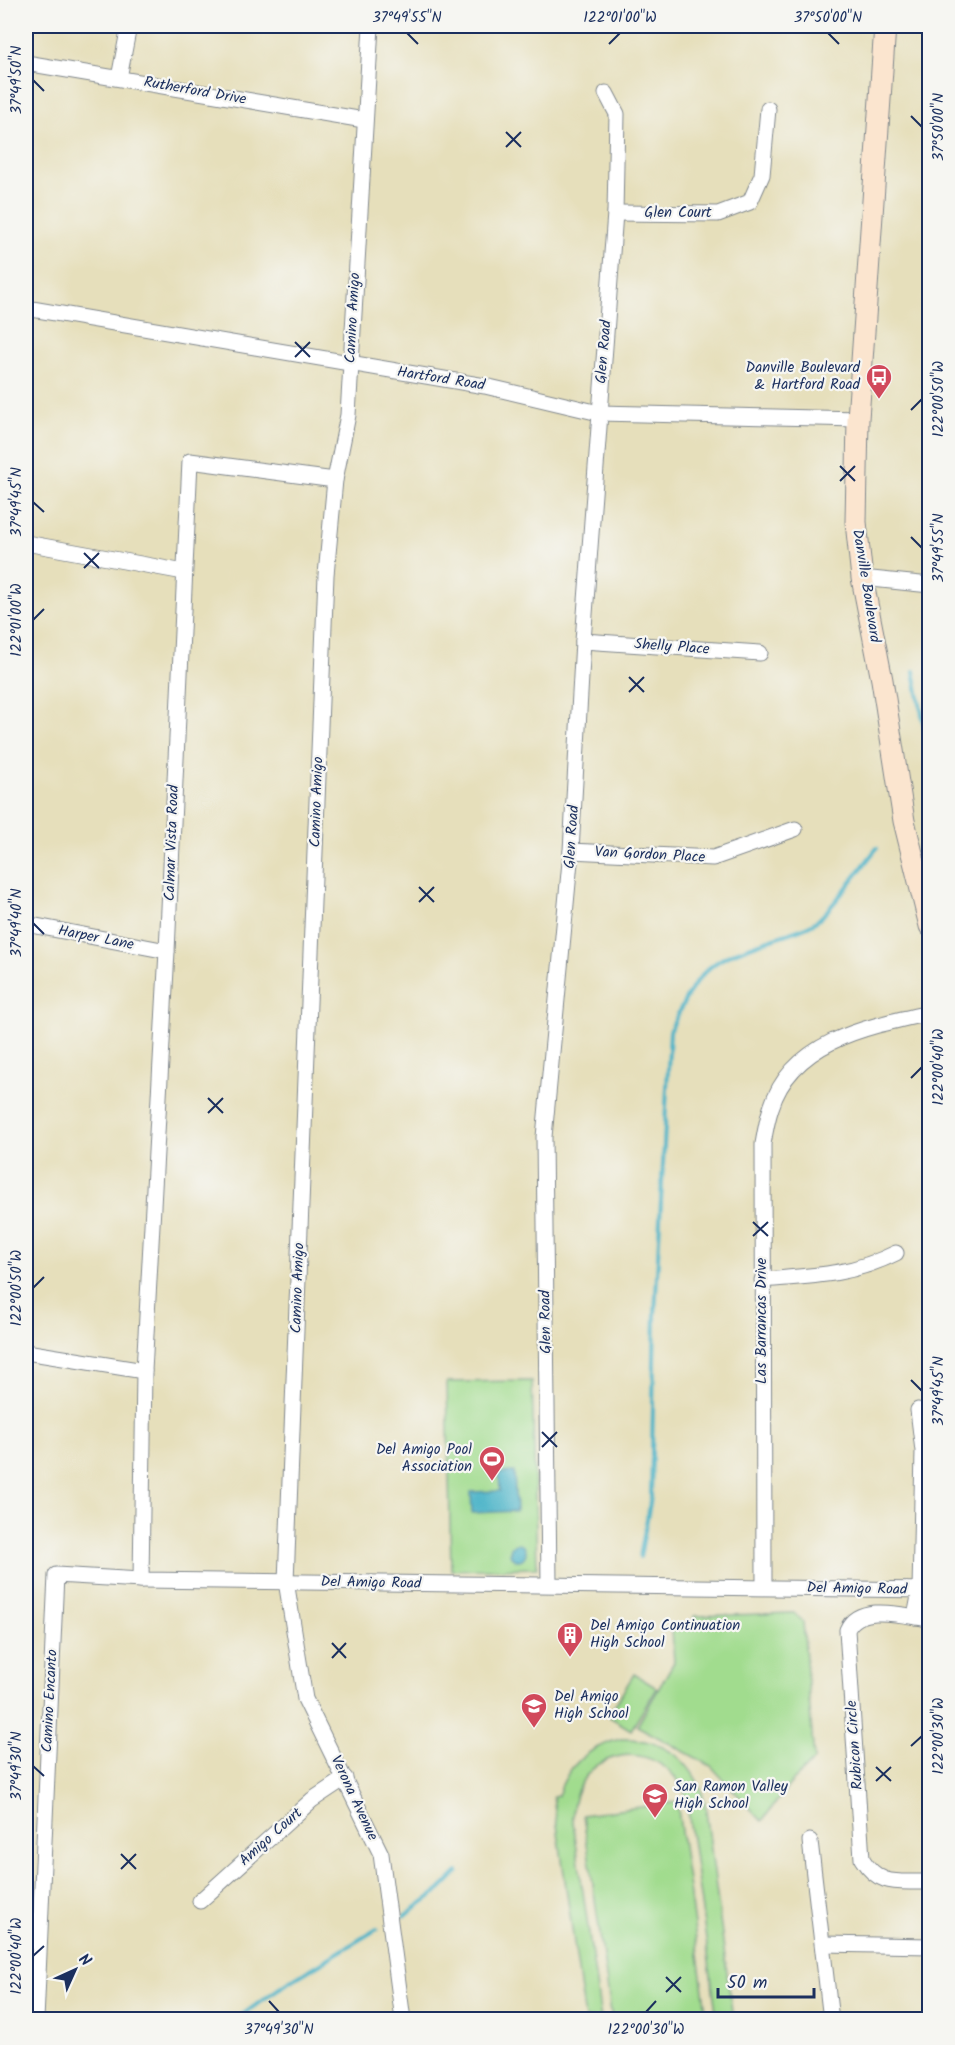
<svg xmlns="http://www.w3.org/2000/svg" width="955" height="2045" font-family="Kalam,sans-serif">
  <style>
    .green { fill: #a1dc8e; stroke: #5e8676; stroke-width: 1.5 }
    .water { fill: #4ab3c8; stroke: #327193; stroke-width: 1.5 }
    .lines { fill: none; stroke-linecap: round; stroke-linejoin: round }
    .stream { stroke: #4ab3c8; stroke-width: 4 }
    .street-casing { stroke: #80878c; stroke-width: 17 }
    .secondary-casing { stroke: #80878c; stroke-width: 23 }
    .street { stroke: #fff; stroke-width: 15 }
    .secondary { stroke: #fbe5cf; stroke-width: 21 }
    .ticks { fill: none; stroke: #1b2f5e; stroke-width: 2 }
    .labels { text-anchor: middle; dominant-baseline: central; stroke-width: 4.5; stroke-linejoin: round; paint-order: stroke }
    .street-label { font-size: 15px; fill: #1b2f5e; stroke: #f6f6f2 }
    .poi-label { font-size: 15px; fill: #1b2f5e; stroke: #f6f6f2; text-anchor: start }
    .neatline { fill: none; stroke: #1b2f5e; stroke-width: 2 }
    .ticks-label { font-size: 15px; text-anchor: middle; fill: #1b2f5e }
  </style>
  <rect width="100%" height="100%" fill="#f6f6f2"/>
  <filter id="ink" filterUnits="userSpaceOnUse"><feTurbulence type="fractalNoise" baseFrequency=".0167" numOctaves="2"/><feDisplacementMap in="SourceGraphic" scale="12" xChannelSelector="R" yChannelSelector="G"/><feConvolveMatrix kernelMatrix="1 2 1 2 8 2 1 2 1" color-interpolation-filters="sRGB"/></filter>
  <filter id="wash" filterUnits="userSpaceOnUse"><feTurbulence type="fractalNoise" baseFrequency=".008" numOctaves="4" result="noise"/><feDisplacementMap in="SourceGraphic" scale="24" xChannelSelector="R" yChannelSelector="G"/><feGaussianBlur stdDeviation="1.35" result="paint"/><feColorMatrix in="noise" values="0 0 0 0 0 0 0 0 0 0 0 0 0 0 0 0 0 1.4 0 .05"/><feComposite in="paint" operator="in"/></filter>
  <g filter="url(#wash)">
    <rect width="100%" height="100%" fill="#e6dfbb"/>
    <g class="green">
      <path d="M 532,1381 L 537,1568 L 451,1570 L 447,1382 Z"/>
      <path d="M 794,1613 L 803,1622 L 814,1760 L 790,1784 L 762,1821 L 711,1766 L 637,1726 L 674,1662 L 672,1629 L 694,1622 L 694,1616 Z"/>
      <path d="M 634,1674 L 657,1688 L 631,1730 L 608,1716 Z"/>
      <path d="M 620,1739 C 663,1737 695,1761 705,1803 L 733,2019 L 717,2019 L 686,1796 C 659,1730 568,1749 573,1821 L 601,2019 L 585,2019 L 553,1797 L 558,1796 C 567,1765 589,1747 620,1739 Z"/>
      <path d="M 677,1802 L 706,2012 L 653,2019 L 612,2019 L 583,1815 Z"/>
    </g>
    <g class="water">
      <path d="M 514,1472 L 516,1511 L 472,1513 L 471,1492 L 500,1491 L 499,1473 Z"/>
      <circle cx="518" cy="1552" r="8"/>
    </g>
    <g class="lines">
      <g class="stream">
        <path d="M 914,671 L 930,758"/>
        <path d="M 640,1557 L 651,1497 L 655,1314 L 670,1031 C 700,966 708,960 775,938 C 788,933 807,929 818,920 C 837,903 860,869 877,848"/>
        <path d="M 404,1916 L 440,1890 L 458,1872"/>
        <path d="M 235,2020 L 278,1989 L 377,1929"/>
      </g>
    </g>
  </g>
  <g filter="url(#ink)">
    <g class="lines">
      <g class="street-casing">
        <g id="street">
          <path d="M 371,26 L 348,415 L 335,480 L 326,575 L 286,1581 L 305,1699 L 381,1854 L 403,2020"/>
          <path d="M 26,63 L 364,120"/>
          <path d="M 119,78 L 129,26"/>
          <path d="M 615,213 L 718,214 L 750,202 L 762,175 L 768,109"/>
          <path d="M 26,308 L 485,386 L 599,413 L 858,419"/>
          <path d="M 26,543 L 184,572"/>
          <path d="M 862,578 L 930,585"/>
          <path d="M 583,641 L 760,653"/>
          <path d="M 571,851 L 713,858 L 795,829"/>
          <path d="M 26,924 L 167,951"/>
          <path d="M 762,1280 C 811,1276 850,1276 896,1253"/>
          <path d="M 26,1352 L 144,1371 L 141,1580"/>
          <path d="M 144,1371 L 167,951 L 190,461 L 335,480"/>
          <path d="M 549,1584 L 544,1137 L 571,851 L 583,641 L 615,213 L 617,114 L 606,93"/>
          <path d="M 764,1587 L 763,1144 C 765,1132 767,1120 771,1108 C 792,1040 870,1026 930,1013"/>
          <path d="M 915,1617 L 920,1591 L 923,1451 L 918,1410"/>
          <path d="M 930,1619 C 905,1616 859,1602 847,1630 L 862,1859 C 880,1888 899,1881 930,1882"/>
          <path d="M 810,1841 L 831,2020"/>
          <path d="M 200,1901 L 312,1800 L 345,1778"/>
          <path d="M 823,1944 L 930,1946"/>
          <path d="M 36,2020 L 56,1575 L 141,1580 L 930,1590"/>
        </g>
      </g>
      <g class="secondary-casing">
        <path id="secondary" d="M 885,26 L 858,419 L 856,522 L 862,578 L 882,680 L 904,821 L 930,926"/>
      </g>
      <use href="#street" class="street"/>
      <use href="#secondary" class="secondary"/>
    </g>
  </g>
  <path class="ticks" d="M 407,33 L 418,44M 828,33 L 839,44M 609,44 L 620,33M 33,80 L 44,91M 911,116 L 922,127M 506,132 L 521,147M 506,147 L 521,132M 295,342 L 310,357M 295,357 L 310,342M 911,410 L 922,399M 840,466 L 855,481M 840,481 L 855,466M 33,502 L 44,512M 911,537 L 922,548M 84,553 L 99,568M 84,568 L 99,553M 33,620 L 44,609M 629,677 L 644,692M 629,692 L 644,677M 419,887 L 434,902M 419,902 L 434,887M 33,923 L 44,934M 911,1078 L 922,1067M 208,1098 L 223,1113M 208,1113 L 223,1098M 753,1222 L 768,1236M 753,1236 L 768,1222M 33,1288 L 44,1277M 911,1380 L 922,1391M 542,1432 L 557,1447M 542,1447 L 557,1432M 332,1643 L 346,1658M 332,1658 L 346,1643M 911,1746 L 922,1736M 33,1766 L 44,1776M 876,1767 L 891,1781M 876,1781 L 891,1767M 121,1854 L 136,1869M 121,1869 L 136,1854M 33,1956 L 44,1946M 666,1977 L 681,1992M 666,1992 L 681,1977M 269,2001 L 279,2012M 646,2012 L 656,2001"/>
  <defs>
    <g id="bus-pin" transform="scale(1.35)"><path d="M0 17L-7.5 6A9.5 9.5 0 1 1 7.5 6Z" fill="#d1495b" stroke="#f6f6f2"/><path d="M-5-6H5V4H4V6H2V4H-2V6H-4V4H-5ZM-3.5-4V0h7V-4ZM-3.5 1.2v1.5H-2V1.2ZM2 1.2v1.5H3.5V1.2Z" fill="#fff"/></g>
    <g id="stadium-pin" transform="scale(1.35)"><path d="M0 17L-7.5 6A9.5 9.5 0 1 1 7.5 6Z" fill="#d1495b" stroke="#f6f6f2"/><path d="M0-5a6.5 5 0 1 0 0 10a6.5 5 0 1 0 0-10ZM-3.5-1.8h7v3.6h-7Z" fill="#fff"/></g>
    <g id="building-pin" transform="scale(1.35)"><path d="M0 17L-7.5 6A9.5 9.5 0 1 1 7.5 6Z" fill="#d1495b" stroke="#f6f6f2"/><path d="M-4-6H4V6H1V3H-1V6H-4ZM-2.5-4.3h1.7v1.8h-1.7ZM.8-4.3h1.7v1.8H.8ZM-2.5-1h1.7V.8h-1.7ZM.8-1h1.7V.8H.8Z" fill="#fff"/></g>
    <g id="school-pin" transform="scale(1.35)"><path d="M0 17L-7.5 6A9.5 9.5 0 1 1 7.5 6Z" fill="#d1495b" stroke="#f6f6f2"/><path d="M0-5L7-2L0 1L-7-2ZM-4 1L0 2.5L4 1V4Q0 6-4 4Z" fill="#fff"/></g>
  </defs>
  <g fill-rule="evenodd">
    <use href="#bus-pin" x="879" y="377"/>
    <use href="#stadium-pin" x="492" y="1459"/>
    <use href="#building-pin" x="570" y="1635"/>
    <use href="#school-pin" x="534" y="1706"/>
    <use href="#school-pin" x="655" y="1796"/>
  </g>
  <g class="labels">
    <g class="street-label">
      <text transform="translate(195 91) rotate(10)">Rutherford Drive</text>
      <text x="678" y="213">Glen Court</text>
      <text transform="translate(353 318) rotate(-87)">Camino Amigo</text>
      <text transform="translate(604 352) rotate(-85)">Glen Road</text>
      <text transform="translate(441 379) rotate(9)">Hartford Road</text>
      <text transform="translate(866 586) rotate(81)">Danville Boulevard</text>
      <text transform="translate(672 647) rotate(4)">Shelly Place</text>
      <text transform="translate(317 802) rotate(-88)">Camino Amigo</text>
      <text transform="translate(572 837) rotate(-86)">Glen Road</text>
      <text transform="translate(172 843) rotate(-88)">Calmar Vista Road</text>
      <text transform="translate(650 855) rotate(3)">Van Gordon Place</text>
      <text transform="translate(96 938) rotate(11)">Harper Lane</text>
      <text transform="translate(298 1288) rotate(-88)">Camino Amigo</text>
      <text transform="translate(762 1321) rotate(-90)">Las Barrancas Drive</text>
      <text transform="translate(546 1322) rotate(-91)">Glen Road</text>
      <text transform="translate(371 1583) rotate(1)">Del Amigo Road</text>
      <text transform="translate(857 1589) rotate(1)">Del Amigo Road</text>
      <text transform="translate(50 1701) rotate(-87)">Camino Encanto</text>
      <text transform="translate(855 1745) rotate(-94)">Rubicon Circle</text>
      <text transform="translate(354 1798) rotate(65)">Verona Avenue</text>
      <text transform="translate(271 1837) rotate(-42)">Amigo Court</text>
    </g>
    <g class="poi-label">
      <text x="860" y="368" text-anchor="end">Danville Boulevard<tspan x="860" dy="17">&amp; Hartford Road</tspan></text>
      <text x="472" y="1450" text-anchor="end">Del Amigo Pool<tspan x="472" dy="17">Association</tspan></text>
      <text x="590" y="1626">Del Amigo Continuation<tspan x="590" dy="17">High School</tspan></text>
      <text x="554" y="1697">Del Amigo<tspan x="554" dy="17">High School</tspan></text>
      <text x="674" y="1787">San Ramon Valley<tspan x="674" dy="17">High School</tspan></text>
    </g>
  </g>
  <rect width="955" height="2045" fill="none" stroke="#f6f6f2" stroke-width="66"/>
  <g transform="translate(75 1970) rotate(45)" stroke="#f6f6f2" stroke-width="4.5" paint-order="stroke">
  <path d="M0-4.5L10 22L0 15L-10 22Z" fill="#1b2f5e"/>
  <text y="-9" font-size="16" font-weight="bold" text-anchor="middle" fill="#1b2f5e">N</text>
  </g>
  <path d="M718 1988v9h96v-9" fill="none" stroke="#1b2f5e" stroke-width="3"/>
  <text x="727" y="1988" font-size="18" fill="#1b2f5e" stroke="#f6f6f2" stroke-width="4.5" paint-order="stroke">50 m</text>
  <rect x="33" y="33" width="889" height="1979" class="neatline"/>
  <g class="ticks-label">
    <text x="407" y="22">37°49'55"N</text>
    <text x="620" y="22">122°01'00"W</text>
    <text x="828" y="22">37°50'00"N</text>
    <text transform="translate(16 80) rotate(-90)" y="5">37°49'50"N</text>
    <text transform="translate(938 127) rotate(-90)" y="5">37°50'00"N</text>
    <text transform="translate(938 399) rotate(-90)" y="5">122°00'50"W</text>
    <text transform="translate(16 502) rotate(-90)" y="5">37°49'45"N</text>
    <text transform="translate(938 548) rotate(-90)" y="5">37°49'55"N</text>
    <text transform="translate(16 620) rotate(-90)" y="5">122°01'00"W</text>
    <text transform="translate(16 923) rotate(-90)" y="5">37°49'40"N</text>
    <text transform="translate(938 1067) rotate(-90)" y="5">122°00'40"W</text>
    <text transform="translate(16 1288) rotate(-90)" y="5">122°00'50"W</text>
    <text transform="translate(938 1391) rotate(-90)" y="5">37°49'45"N</text>
    <text transform="translate(938 1736) rotate(-90)" y="5">122°00'30"W</text>
    <text transform="translate(16 1766) rotate(-90)" y="5">37°49'30"N</text>
    <text transform="translate(16 1956) rotate(-90)" y="5">122°00'40"W</text>
    <text x="279" y="2034">37°49'30"N</text>
    <text x="646" y="2034">122°00'30"W</text>
  </g>
</svg>
